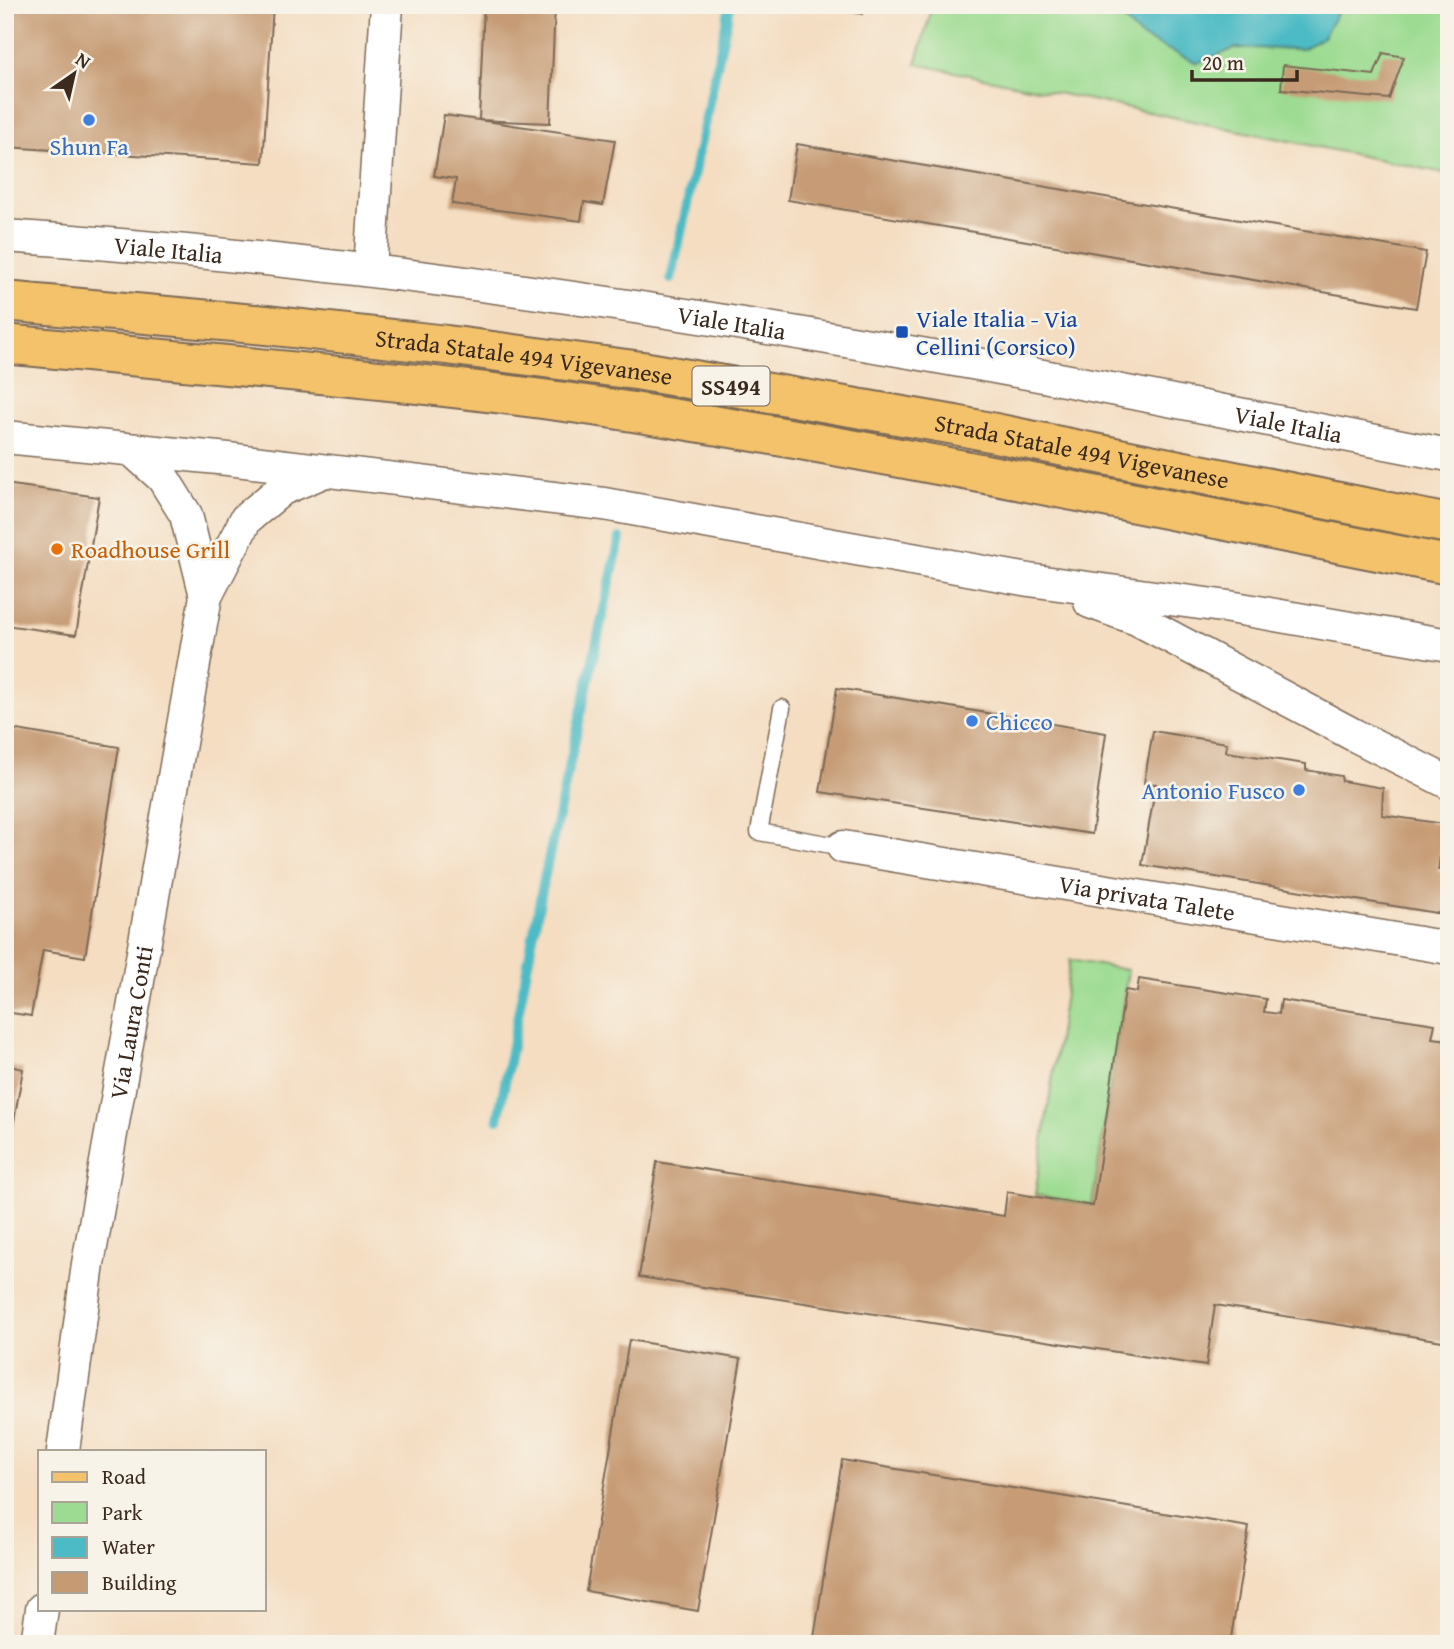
<svg xmlns="http://www.w3.org/2000/svg" width="1454" height="1649" font-family="'Gentium Book Plus',serif">
  <style>
    .green { fill: #9cdb91; stroke: #6c8258; stroke-width: 2 }
    .water { fill: #4dbbc5; stroke: #447272; stroke-width: 2 }
    .lines { fill: none; stroke-linecap: round; stroke-linejoin: round }
    .stream { stroke: #4dbbc5; stroke-width: 10 }
    .building { fill: #c69b74 }
    .lane-casing { stroke: #7c6957; stroke-width: 19 }
    .street-casing { stroke: #7c6957; stroke-width: 35 }
    .primary-casing { stroke: #7c6957; stroke-width: 42 }
    .lane { stroke: #fff; stroke-width: 16 }
    .street { stroke: #fff; stroke-width: 32 }
    .primary { stroke: #f3c26a; stroke-width: 38 }
    .shop-dot { fill: #3f7fe0; stroke: #f7f3e8; stroke-width: 2.5 }
    .transit-dot { fill: #1a4fb4; stroke: #f7f3e8; stroke-width: 2.5 }
    .food-dot { fill: #e8710a; stroke: #f7f3e8; stroke-width: 2.5 }
    .labels { text-anchor: middle; dominant-baseline: central; stroke-width: 5; stroke-linejoin: round; paint-order: stroke }
    .shield { fill: #f7f3e8; stroke: #73665b; stroke-width: 2 }
    .shield-label { font-size: 23px; font-weight: bold; fill: #3b2a1e }
    .shop-label { font-size: 24px; fill: #366cbe; stroke: #f7f3e8 }
    .street-label { font-size: 24px; fill: #3b2a1e; stroke: #f7f3e8 }
    .transit-label { font-size: 24px; fill: #164399; stroke: #f7f3e8; text-anchor: start }
    .food-label { font-size: 24px; fill: #c56008; stroke: #f7f3e8; text-anchor: start }
  </style>
  <rect width="100%" height="100%" fill="#f7f3e8"/>
  <filter id="ink" filterUnits="userSpaceOnUse"><feTurbulence type="fractalNoise" baseFrequency=".0143" numOctaves="2"/><feDisplacementMap in="SourceGraphic" scale="14" xChannelSelector="R" yChannelSelector="G"/><feConvolveMatrix kernelMatrix="1 2 1 2 8 2 1 2 1" color-interpolation-filters="sRGB"/></filter>
  <filter id="wash" filterUnits="userSpaceOnUse"><feTurbulence type="fractalNoise" baseFrequency=".00686" numOctaves="4" result="noise"/><feDisplacementMap in="SourceGraphic" scale="28" xChannelSelector="R" yChannelSelector="G"/><feGaussianBlur stdDeviation="1.57" result="paint"/><feColorMatrix in="noise" values="0 0 0 0 0 0 0 0 0 0 0 0 0 0 0 0 0 1.4 0 .05"/><feComposite in="paint" operator="in"/></filter>
  <g filter="url(#wash)">
    <rect width="100%" height="100%" fill="#f4ddc1"/>
    <g class="green">
      <path d="M 933,5 L 1449,5 L 1449,174 L 916,64 Z"/>
      <path d="M 1070,960 L 1128,970 L 1092,1205 L 1035,1195 Z"/>
    </g>
    <path class="water" d="M 1109,5 L 1342,5 L 1323,37 L 1303,49 L 1236,48 L 1197,63 L 1141,37 Z"/>
    <g class="lines">
      <g class="stream">
        <path d="M 671,279 L 730,5"/>
        <path d="M 498,1119 L 544,879 L 620,538"/>
      </g>
    </g>
    <g id="blocks">
      <g class="building">
        <path d="M 5,5 L 273,5 L 263,163 L 5,147 Z"/>
        <path d="M 484,5 L 555,5 L 550,123 L 479,120 Z"/>
        <path d="M 831,5 L 863,5 L 862,14 Z"/>
        <path d="M 1383,53 L 1404,57 L 1389,99 L 1281,89 L 1283,65 L 1374,75 Z"/>
        <path d="M 444,115 L 615,140 L 603,205 L 584,202 L 581,221 L 452,204 L 456,179 L 434,176 Z"/>
        <path d="M 797,144 L 1426,252 L 1416,308 L 788,200 Z"/>
        <path d="M 5,484 L 99,497 L 76,635 L 5,625 Z"/>
        <path d="M 837,688 L 1106,733 L 1092,834 L 820,792 Z"/>
        <path d="M 5,728 L 119,747 L 85,957 L 43,950 L 31,1016 L 5,1012 Z"/>
        <path d="M 1153,731 L 1227,743 L 1226,752 L 1306,764 L 1306,770 L 1341,776 L 1342,781 L 1383,788 L 1382,815 L 1445,824 L 1438,870 L 1449,872 L 1449,915 L 1142,865 L 1156,784 L 1144,783 Z"/>
        <path d="M 1139,979 L 1266,999 L 1264,1012 L 1279,1014 L 1281,1000 L 1435,1024 L 1432,1038 L 1449,1040 L 1449,1342 L 1215,1305 L 1206,1366 L 639,1277 L 657,1162 L 1004,1216 L 1007,1192 L 1093,1206 L 1125,990 L 1137,992 Z"/>
        <path d="M 5,1065 L 23,1069 L 7,1162 L 5,1162 Z"/>
        <path d="M 629,1340 L 741,1359 L 698,1611 L 586,1591 Z"/>
        <path d="M 842,1460 L 1249,1527 L 1230,1644 L 813,1644 Z"/>
      </g>
    </g>
  </g>
  <g filter="url(#ink)">
    <use href="#blocks" fill-opacity="0" stroke="#7c6957" stroke-width="2"/>
    <g class="lines">
      <g class="lane-casing">
        <path id="lane" d="M 782,708 L 759,832 L 843,847"/>
      </g>
      <g class="street-casing">
        <g id="street">
          <path id="s1" d="M 5,236 C 328,258 648,305 966,362 C 1127,390 1288,425 1449,455"/>
          <path d="M 370,270 L 387,5"/>
          <path d="M 5,437 L 228,459 L 604,504 L 1029,580 L 1229,607 L 1449,645"/>
          <path d="M 132,450 L 163,478 L 186,515 L 206,596"/>
          <path d="M 1090,602 L 1137,619 L 1354,735 L 1449,783"/>
          <path id="s2" d="M 843,847 L 1449,948"/>
          <path id="s3" d="M 63,1451 L 88,1264 L 206,596 L 246,519 L 282,489 L 325,471"/>
          <path d="M 37,1644 L 42,1609"/>
        </g>
      </g>
      <g class="primary-casing">
        <g id="primary">
          <path id="s4" d="M 5,301 L 266,325 L 447,345 L 642,371 L 955,425 L 1449,524"/>
          <path d="M 5,344 C 214,365 425,380 633,412 C 906,455 1178,512 1449,565"/>
        </g>
      </g>
      <use href="#lane" class="lane"/>
      <use href="#street" class="street"/>
      <use href="#primary" class="primary"/>
    </g>
  </g>
  <g class="shop-dot">
    <circle cx="89" cy="120" r="7"/>
    <circle cx="972" cy="721" r="7"/>
    <circle cx="1299" cy="790" r="7"/>
  </g>
  <rect class="transit-dot" x="895" y="325" width="14" height="14" rx="3.5"/>
  <circle class="food-dot" cx="57" cy="549" r="7"/>
  <g class="labels">
    <rect class="shield" x="692.5" y="366.5" width="77" height="39" rx="5"/>
    <g class="shield-label">
      <text x="731" y="386">SS494</text>
    </g>
    <g class="shop-label">
      <text x="89" y="146">Shun Fa</text>
      <text x="986" y="721" text-anchor="start">Chicco</text>
      <text x="1285" y="790" text-anchor="end">Antonio Fusco</text>
    </g>
    <g class="street-label">
      <text stroke="none"><textPath href="#s1" startOffset="164">Viale Italia</textPath></text>
      <text stroke="none"><textPath href="#s1" startOffset="732">Viale Italia</textPath></text>
      <text stroke="none"><textPath href="#s4" startOffset="522">Strada Statale 494 Vigevanese</textPath></text>
      <text stroke="none"><textPath href="#s1" startOffset="1298">Viale Italia</textPath></text>
      <text stroke="none"><textPath href="#s4" startOffset="1088">Strada Statale 494 Vigevanese</textPath></text>
      <text stroke="none"><textPath href="#s2" startOffset="308">Via privata Talete</textPath></text>
      <text stroke="none"><textPath href="#s3" startOffset="434">Via Laura Conti</textPath></text>
    </g>
    <g class="transit-label">
      <text x="916" y="318">Viale Italia - Via<tspan x="916" dy="28">Cellini (Corsico)</tspan></text>
    </g>
    <g class="food-label">
      <text x="71" y="549">Roadhouse Grill</text>
    </g>
  </g>
  <rect width="1454" height="1649" fill="none" stroke="#f7f3e8" stroke-width="28"/>
  <rect x="38" y="1450" width="228" height="161" fill="#f7f3e8" stroke="#aca397" stroke-width="2"/>
  <rect x="52" y="1472" width="35" height="10" fill="#f3c26a" stroke="#aca397" stroke-width="2"/>
  <text x="102" y="1484" font-size="21" fill="#3b2a1e">Road</text>
  <rect x="52" y="1502" width="35" height="21" fill="#9cdb91" stroke="#aca397" stroke-width="2"/>
  <text x="102" y="1520" font-size="21" fill="#3b2a1e">Park</text>
  <rect x="52" y="1537" width="35" height="21" fill="#4dbbc5" stroke="#aca397" stroke-width="2"/>
  <text x="102" y="1554" font-size="21" fill="#3b2a1e">Water</text>
  <rect x="52" y="1572" width="35" height="21" fill="#c69b74" stroke="#aca397" stroke-width="2"/>
  <text x="102" y="1590" font-size="21" fill="#3b2a1e">Building</text>
  <g transform="translate(74 74) rotate(34)" stroke="#f7f3e8" stroke-width="5" paint-order="stroke">
  <path d="M0-5L12 26L0 18L-12 26Z" fill="#3b2a1e"/>
  <text y="-10" font-size="19" font-weight="bold" text-anchor="middle" fill="#3b2a1e">N</text>
  </g>
  <path d="M1192 70v10h105v-10" fill="none" stroke="#3b2a1e" stroke-width="3.5"/>
  <text x="1202" y="70" font-size="21" fill="#3b2a1e" stroke="#f7f3e8" stroke-width="5" paint-order="stroke">20 m</text>
</svg>
